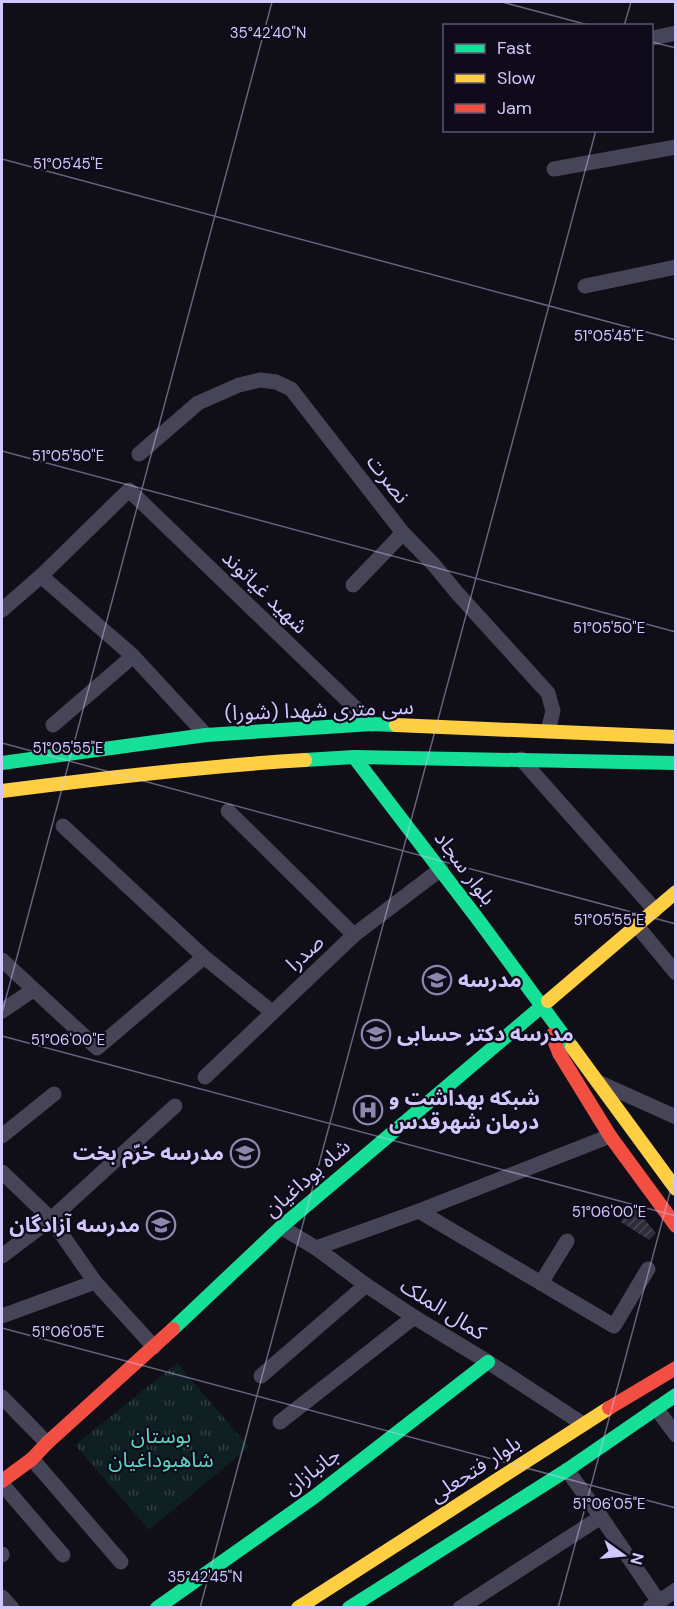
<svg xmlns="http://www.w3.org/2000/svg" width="677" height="1609" font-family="'DM Sans','Noto Sans Arabic',sans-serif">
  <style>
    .park { fill: url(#park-tufts) }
    .building { fill: url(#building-hatch) }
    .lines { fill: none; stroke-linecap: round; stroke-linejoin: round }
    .street { stroke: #464457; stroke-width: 15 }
    .fast { stroke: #16e098; stroke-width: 14 }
    .slow { stroke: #ffcf43; stroke-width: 14 }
    .jam { stroke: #f24e42; stroke-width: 14 }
    .ticks { fill: none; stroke: #d2c7fd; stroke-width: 1.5; stroke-opacity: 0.45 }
    .labels { text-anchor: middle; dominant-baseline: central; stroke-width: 4.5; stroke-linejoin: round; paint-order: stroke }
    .street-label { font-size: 21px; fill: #d2c7fd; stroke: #0f0b1a }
    .poi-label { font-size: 21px; font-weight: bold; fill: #d2c7fd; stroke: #0f0b1a; text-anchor: start }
    .park-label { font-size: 21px; fill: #58d8c3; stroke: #0f0b1a }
    .ticks-label { font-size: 15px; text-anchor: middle; fill: #d2c7fd; stroke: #0f0b1a; stroke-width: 4.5; stroke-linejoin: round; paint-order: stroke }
  </style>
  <defs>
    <pattern id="park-tufts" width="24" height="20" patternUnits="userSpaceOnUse" patternTransform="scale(1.5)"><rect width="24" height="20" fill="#0f2022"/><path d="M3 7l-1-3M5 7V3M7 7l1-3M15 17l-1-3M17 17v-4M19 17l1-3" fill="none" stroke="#313f43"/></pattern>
    <pattern id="building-hatch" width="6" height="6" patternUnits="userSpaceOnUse" patternTransform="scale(1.5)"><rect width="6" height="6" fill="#2f2b3a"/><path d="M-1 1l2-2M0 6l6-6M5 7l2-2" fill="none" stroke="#4c4857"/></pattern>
  </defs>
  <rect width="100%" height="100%" fill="#100e16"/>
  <path class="park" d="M 177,1363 L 249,1447 L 149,1530 L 75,1445 Z"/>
  <path class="building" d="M 632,1205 L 656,1233 L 649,1240 L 621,1222 Z"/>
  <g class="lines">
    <g class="street">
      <path d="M 652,38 L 676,33"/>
      <path d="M 554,169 L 676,147"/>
      <path d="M 585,286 L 676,267"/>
      <path d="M 139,454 L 198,403 L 239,385 L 260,380 L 276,382 L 291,389 L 403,533 L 434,565 L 458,594 L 548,693 L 553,711 L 548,731"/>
      <path d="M 41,576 L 133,656 L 206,735"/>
      <path d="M 353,585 L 403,533"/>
      <path d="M 2,610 L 41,576 L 129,490 L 372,724"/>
      <path d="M 53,725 L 133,656"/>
      <path d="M 521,759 L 655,910"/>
      <path d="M 228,811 L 354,935"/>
      <path d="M 63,826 L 204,957 L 272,1012"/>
      <path d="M 637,926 L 676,973"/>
      <path d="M 2,960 L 97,1048 L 204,957"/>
      <path d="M 2,1011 L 33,990"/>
      <path d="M 205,1077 L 354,935 L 441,869"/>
      <path d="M 598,1082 L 676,1117"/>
      <path d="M 2,1136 L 54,1094"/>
      <path d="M 2,1172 L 51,1219 L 95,1282 L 154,1347"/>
      <path d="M 419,1211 L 614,1326 L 648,1269"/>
      <path d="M 281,1227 L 316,1248 L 366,1285 L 414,1317 L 488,1362 L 583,1424"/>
      <path d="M 316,1248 L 419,1211 L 610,1136"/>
      <path d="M 2,1256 L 51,1219 L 175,1106"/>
      <path d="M 541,1283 L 567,1241"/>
      <path d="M 2,1316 L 95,1282"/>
      <path d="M 261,1376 L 366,1285"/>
      <path d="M 2,1397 L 47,1443"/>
      <path d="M 656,1408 L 676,1435"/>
      <path d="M 280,1422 L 414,1317"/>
      <path d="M 32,1459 L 121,1562"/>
      <path d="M 567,1470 L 601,1517 L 659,1602"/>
      <path d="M 2,1484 L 63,1555"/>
      <path d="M 2,1555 L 2,1554"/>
      <path d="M 2,1597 L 12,1608"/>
      <path d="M 460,1608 L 601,1517"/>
      <path d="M 650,1608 L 676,1590"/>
    </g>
    <g class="fast">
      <path d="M 354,757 L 477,918 L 572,1047"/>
      <path d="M 305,760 L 354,757 L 676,763"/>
      <path d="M 2,763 L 206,735 L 372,724 L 396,725"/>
      <path d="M 173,1329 L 281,1227 L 548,1001"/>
      <path d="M 157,1608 L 314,1497 L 488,1362"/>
      <path d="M 349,1608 L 567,1470 L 676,1395"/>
    </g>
    <g class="slow">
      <path d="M 396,725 L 676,737"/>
      <path d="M 2,791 C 103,778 203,766 305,760"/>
      <path d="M 548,1001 L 676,892"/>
      <path d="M 572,1047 L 676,1189"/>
      <path d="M 298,1608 L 609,1408"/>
    </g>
    <g class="jam">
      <path d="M 552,1035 L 559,1053 L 610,1136 L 676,1226"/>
      <path d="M 609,1408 L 676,1368"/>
      <path d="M 2,1481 L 32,1459 L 47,1443 L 173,1329"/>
    </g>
  </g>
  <path class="ticks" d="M 502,2 L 592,26M 624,26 L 631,2M 652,42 L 676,48M 2,159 L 676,340M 2,451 L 676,632M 2,743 L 676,924M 2,1013 L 272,2M 2,1036 L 676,1216M 2,1328 L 676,1508M 200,1608 L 596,130M 558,1608 L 676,1170"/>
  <defs>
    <g id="school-ring" transform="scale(1.5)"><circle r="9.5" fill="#0f0b1a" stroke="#8e86ac" stroke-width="1.5"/><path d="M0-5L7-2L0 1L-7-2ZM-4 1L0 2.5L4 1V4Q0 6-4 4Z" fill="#8e86ac"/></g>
    <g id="hospital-ring" transform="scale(1.5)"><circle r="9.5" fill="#0f0b1a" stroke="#8e86ac" stroke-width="1.5"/><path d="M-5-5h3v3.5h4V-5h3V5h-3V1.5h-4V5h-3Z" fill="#8e86ac"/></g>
  </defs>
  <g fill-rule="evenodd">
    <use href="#school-ring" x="437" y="980"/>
    <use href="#school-ring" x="376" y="1034"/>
    <use href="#hospital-ring" x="368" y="1110"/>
    <use href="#school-ring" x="245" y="1153"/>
    <use href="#school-ring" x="161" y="1225"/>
  </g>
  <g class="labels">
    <g class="street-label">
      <text transform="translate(388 479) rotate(52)">نصرت</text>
      <text transform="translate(265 592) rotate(44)">شهید غیاثوند</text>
      <text transform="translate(319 710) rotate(-2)">سی متری شهدا (شورا)</text>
      <text transform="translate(465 868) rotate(53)">بلوار سجاد</text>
      <text transform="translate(305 953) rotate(-43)">صدرا</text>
      <text transform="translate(307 1178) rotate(-41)">شاه بوداغیان</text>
      <text transform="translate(443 1309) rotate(32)">کمال الملک</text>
      <text transform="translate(475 1469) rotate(-33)">بلوار فتحعلی</text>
      <text transform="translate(312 1471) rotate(-37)">جانبازان</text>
    </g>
    <g class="poi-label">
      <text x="458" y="980">مدرسه</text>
      <text x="397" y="1034">مدرسه دکتر حسابی</text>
      <text x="389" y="1098">شبکه بهداشت و<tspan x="389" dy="24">درمان شهرقدس</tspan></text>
      <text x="224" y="1153" text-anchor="end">مدرسه خرّم بخت</text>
      <text x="140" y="1225" text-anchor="end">مدرسه آزادگان</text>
    </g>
    <g class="park-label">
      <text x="161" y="1436">بوستان<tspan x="161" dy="24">شاهبوداغیان</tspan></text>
    </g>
  </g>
  <g class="ticks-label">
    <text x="268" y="38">35°42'40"N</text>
    <text x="68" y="169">51°05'45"E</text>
    <text x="609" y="341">51°05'45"E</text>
    <text x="68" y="461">51°05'50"E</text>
    <text x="609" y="633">51°05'50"E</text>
    <text x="68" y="753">51°05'55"E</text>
    <text x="609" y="925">51°05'55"E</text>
    <text x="68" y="1045">51°06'00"E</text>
    <text x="609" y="1217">51°06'00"E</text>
    <text x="68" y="1337">51°06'05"E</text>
    <text x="609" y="1509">51°06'05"E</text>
    <text x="205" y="1582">35°42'45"N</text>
  </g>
  <rect width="677" height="1609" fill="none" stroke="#d2c7fd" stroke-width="6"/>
  <rect x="443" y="24" width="210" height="108" fill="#0f0b1a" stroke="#5d5675" stroke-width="1.5"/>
  <rect x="455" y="44" width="30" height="9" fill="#16e098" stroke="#5d5675" stroke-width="1.5"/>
  <text x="497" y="54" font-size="18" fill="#d2c7fd">Fast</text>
  <rect x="455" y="74" width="30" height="9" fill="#ffcf43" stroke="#5d5675" stroke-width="1.5"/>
  <text x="497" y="84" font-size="18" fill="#d2c7fd">Slow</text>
  <rect x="455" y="104" width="30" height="9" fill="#f24e42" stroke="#5d5675" stroke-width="1.5"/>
  <text x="497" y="114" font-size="18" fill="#d2c7fd">Jam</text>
  <g transform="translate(623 1555) rotate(105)" stroke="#0f0b1a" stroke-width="4.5" paint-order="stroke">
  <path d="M0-4.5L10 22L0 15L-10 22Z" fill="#d2c7fd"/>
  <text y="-9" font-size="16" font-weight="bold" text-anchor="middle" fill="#d2c7fd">N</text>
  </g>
</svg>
